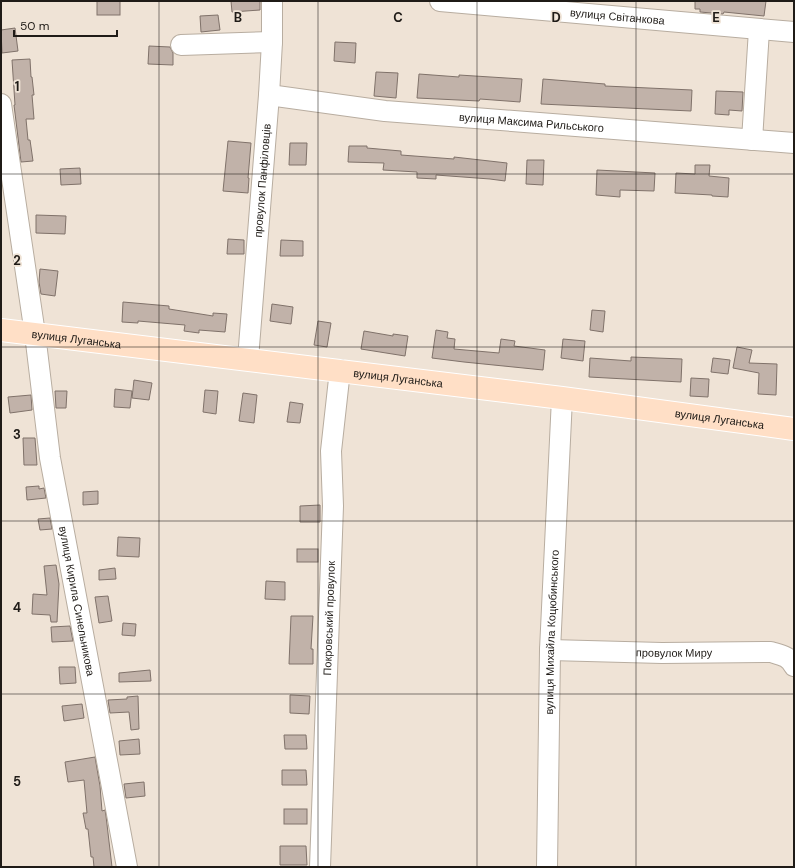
<svg xmlns="http://www.w3.org/2000/svg" width="795" height="868" font-family="'DM Sans',sans-serif">
  <style>
    .building { fill: #c1b2a9; stroke: #80726a }
    .lines { fill: none; stroke-linecap: round; stroke-linejoin: round }
    .minor-casing { stroke: #b8ada0; stroke-width: 22 }
    .major-casing { stroke: #fff; stroke-width: 24 }
    .minor { stroke: #fff; stroke-width: 20 }
    .major { stroke: #ffdfc6; stroke-width: 22 }
    .grid { fill: none; stroke: #1f1b17; stroke-width: 1; stroke-opacity: 0.55 }
    .labels { text-anchor: middle; dominant-baseline: central; stroke-width: 3.5; stroke-linejoin: round; paint-order: stroke }
    .street-label { font-size: 11px; fill: #1f1b17; stroke: #efe3d6 }
    .grid-label { font-size: 13px; text-anchor: middle; font-weight: bold; fill: #1f1b17; stroke: #efe3d6; stroke-width: 3.5; stroke-linejoin: round; paint-order: stroke }
  </style>
  <rect width="100%" height="100%" fill="#efe3d6"/>
  <g class="building">
    <rect x="97" y="1" width="23" height="14"/>
    <path d="M 231,1 L 260,1 L 260,10 L 232,12 Z"/>
    <path d="M 695,1 L 766,1 L 764,16 L 724,12 L 723,14 L 700,12 L 700,9 L 695,9 Z"/>
    <path d="M 218,15 L 220,30 L 201,32 L 200,16 Z"/>
    <path d="M 15,28 L 18,51 L 2,53 L 1,30 Z"/>
    <path d="M 335,42 L 356,43 L 355,63 L 334,61 Z"/>
    <path d="M 149,46 L 170,47 L 173,53 L 173,65 L 148,64 Z"/>
    <path d="M 30,59 L 31,77 L 32,77 L 34,95 L 32,95 L 34,119 L 26,119 L 28,140 L 30,140 L 33,161 L 21,162 L 14,105 L 15,105 L 12,60 Z"/>
    <path d="M 376,72 L 398,73 L 396,98 L 374,96 Z"/>
    <path d="M 419,74 L 459,77 L 459,75 L 522,79 L 520,102 L 480,99 L 479,101 L 417,98 Z"/>
    <path d="M 543,79 L 605,84 L 605,86 L 692,90 L 691,111 L 541,104 Z"/>
    <path d="M 716,91 L 743,92 L 742,111 L 729,110 L 729,115 L 715,114 Z"/>
    <path d="M 228,141 L 251,143 L 248,178 L 249,178 L 248,193 L 223,191 Z"/>
    <path d="M 290,143 L 307,143 L 306,165 L 289,165 Z"/>
    <path d="M 349,146 L 367,146 L 367,148 L 401,151 L 401,155 L 454,159 L 454,157 L 507,163 L 505,181 L 490,179 L 436,175 L 436,179 L 417,178 L 417,172 L 383,170 L 384,163 L 348,162 Z"/>
    <path d="M 527,160 L 544,160 L 543,185 L 526,184 Z"/>
    <path d="M 695,165 L 710,165 L 709,176 L 729,178 L 728,197 L 712,196 L 712,195 L 675,193 L 676,173 L 695,174 Z"/>
    <path d="M 80,168 L 81,184 L 61,185 L 60,169 Z"/>
    <path d="M 597,170 L 655,173 L 654,191 L 620,190 L 620,197 L 596,195 Z"/>
    <path d="M 36,215 L 66,216 L 65,234 L 36,233 Z"/>
    <path d="M 228,239 L 244,240 L 244,254 L 227,254 Z"/>
    <path d="M 281,240 L 303,241 L 303,256 L 280,256 Z"/>
    <path d="M 40,269 L 58,271 L 55,296 L 41,294 L 39,282 Z"/>
    <path d="M 123,302 L 169,306 L 169,309 L 213,316 L 213,313 L 227,314 L 225,332 L 199,330 L 199,333 L 184,331 L 185,325 L 138,321 L 138,323 L 122,322 Z"/>
    <path d="M 272,304 L 293,307 L 291,324 L 270,321 Z"/>
    <path d="M 592,310 L 605,311 L 603,332 L 590,330 Z"/>
    <path d="M 318,321 L 331,323 L 327,347 L 314,345 Z"/>
    <path d="M 436,330 L 448,332 L 447,338 L 455,339 L 454,349 L 499,353 L 501,339 L 515,341 L 514,346 L 545,350 L 543,370 L 464,362 L 432,358 Z"/>
    <path d="M 364,331 L 393,336 L 393,334 L 408,336 L 405,356 L 361,349 Z"/>
    <path d="M 563,339 L 585,341 L 583,361 L 561,358 Z"/>
    <path d="M 737,347 L 752,350 L 749,363 L 777,364 L 776,395 L 758,394 L 759,373 L 733,368 Z"/>
    <path d="M 631,357 L 682,359 L 681,382 L 589,377 L 590,358 L 631,361 Z"/>
    <path d="M 713,358 L 730,360 L 728,374 L 711,372 Z"/>
    <path d="M 691,378 L 709,379 L 708,397 L 690,396 Z"/>
    <path d="M 134,380 L 152,383 L 149,400 L 132,398 Z"/>
    <path d="M 115,389 L 132,391 L 130,408 L 114,407 Z"/>
    <path d="M 205,390 L 218,391 L 216,414 L 203,412 Z"/>
    <path d="M 55,391 L 67,391 L 66,408 L 56,408 Z"/>
    <path d="M 243,393 L 257,395 L 254,423 L 239,421 Z"/>
    <path d="M 31,395 L 32,410 L 10,413 L 8,397 Z"/>
    <path d="M 290,402 L 303,404 L 300,423 L 287,422 Z"/>
    <path d="M 23,438 L 35,438 L 37,465 L 24,465 Z"/>
    <path d="M 39,486 L 39,489 L 44,488 L 46,498 L 27,500 L 26,487 Z"/>
    <path d="M 98,491 L 98,504 L 83,505 L 83,492 Z"/>
    <path d="M 320,505 L 320,522 L 300,522 L 300,506 Z"/>
    <path d="M 50,518 L 52,529 L 40,530 L 38,519 Z"/>
    <path d="M 118,537 L 140,538 L 139,557 L 117,556 Z"/>
    <rect x="297" y="549" width="21" height="13"/>
    <path d="M 56,565 L 59,584 L 57,622 L 51,622 L 50,615 L 32,614 L 33,594 L 47,595 L 44,566 Z"/>
    <path d="M 115,568 L 116,579 L 99,580 L 99,570 Z"/>
    <path d="M 266,581 L 285,582 L 285,600 L 265,599 Z"/>
    <path d="M 108,596 L 112,621 L 99,623 L 95,597 Z"/>
    <path d="M 291,616 L 313,616 L 311,649 L 313,649 L 313,664 L 289,664 Z"/>
    <path d="M 123,623 L 136,624 L 135,636 L 122,635 Z"/>
    <path d="M 70,626 L 73,641 L 52,642 L 51,627 Z"/>
    <path d="M 59,667 L 75,667 L 76,683 L 60,684 Z"/>
    <path d="M 150,670 L 151,681 L 119,682 L 119,673 Z"/>
    <path d="M 290,695 L 310,696 L 309,714 L 290,713 Z"/>
    <path d="M 138,696 L 139,729 L 131,730 L 129,712 L 110,713 L 108,700 L 127,699 L 127,697 Z"/>
    <path d="M 82,704 L 84,718 L 64,721 L 62,706 Z"/>
    <path d="M 284,735 L 306,735 L 307,749 L 285,749 Z"/>
    <path d="M 139,739 L 140,754 L 120,755 L 119,741 Z"/>
    <path d="M 95,757 L 100,786 L 102,811 L 105,810 L 106,816 L 112,867 L 94,867 L 93,857 L 91,857 L 88,829 L 86,829 L 83,813 L 87,813 L 84,780 L 68,782 L 65,762 Z"/>
    <path d="M 282,770 L 306,770 L 307,785 L 282,785 Z"/>
    <path d="M 144,782 L 145,796 L 126,798 L 124,784 Z"/>
    <rect x="284" y="809" width="23" height="15"/>
    <path d="M 280,846 L 306,846 L 307,865 L 280,865 Z"/>
  </g>
  <g class="lines">
    <g class="minor-casing">
      <g id="minor">
        <path id="s1" d="M 440,1 L 794,32"/>
        <path d="M 181,45 L 272,42"/>
        <path id="s2" d="M 269,95 L 385,111 L 794,143"/>
        <path id="s3" d="M 1,104 L 35,334 L 50,458 L 127,867"/>
        <path d="M 752,140 L 759,30"/>
        <path id="s4" d="M 248,359 L 269,95 L 272,42 L 272,1"/>
        <path id="s5" d="M 550,650 L 662,653 L 771,652 C 781,655 789,656 794,666"/>
        <path id="s6" d="M 320,867 L 332,534 L 333,506 L 331,451 L 340,370"/>
        <path id="s7" d="M 547,867 L 550,650 L 562,398"/>
      </g>
    </g>
    <g class="major-casing">
      <g id="major">
        <path id="s8" d="M 1,330 L 562,398 L 794,429"/>
      </g>
    </g>
    <use href="#minor" class="minor"/>
    <use href="#major" class="major"/>
  </g>
  <path class="grid" d="M 159,1 L 159,867M 318,1 L 318,867M 477,1 L 477,867M 636,1 L 636,867M 1,174 L 794,174M 1,347 L 794,347M 1,521 L 794,521M 1,694 L 794,694"/>
  <g class="labels">
    <g class="street-label">
      <text stroke="none"><textPath href="#s1" startOffset="178">вулиця Світанкова</textPath></text>
      <text stroke="none"><textPath href="#s2" startOffset="264">вулиця Максима Рильського</textPath></text>
      <text stroke="none"><textPath href="#s4" startOffset="179">провулок Панфіловців</textPath></text>
      <text stroke="none"><textPath href="#s8" startOffset="76">вулиця Луганська</textPath></text>
      <text stroke="none"><textPath href="#s8" startOffset="400">вулиця Луганська</textPath></text>
      <text stroke="none"><textPath href="#s8" startOffset="724">вулиця Луганська</textPath></text>
      <text stroke="none"><textPath href="#s3" startOffset="503">вулиця Кирила Синельникова</textPath></text>
      <text stroke="none"><textPath href="#s6" startOffset="249">Покровський провулок</textPath></text>
      <text stroke="none"><textPath href="#s7" startOffset="235">вулиця Михайла Коцюбинського</textPath></text>
      <text stroke="none"><textPath href="#s5" startOffset="124">провулок Миру</textPath></text>
    </g>
  </g>
  <g class="grid-label">
    <text x="238" y="22">B</text>
    <text x="398" y="22">C</text>
    <text x="556" y="22">D</text>
    <text x="716" y="22">E</text>
    <text x="17" y="91">1</text>
    <text x="17" y="265">2</text>
    <text x="17" y="439">3</text>
    <text x="17" y="612">4</text>
    <text x="17" y="786">5</text>
  </g>
  <rect width="795" height="868" fill="none" stroke="#1f1b17" stroke-width="4"/>
  <path d="M14 30v6h103v-6" fill="none" stroke="#1f1b17" stroke-width="2"/>
  <text x="20" y="30" font-size="12" fill="#1f1b17" stroke="#efe3d6" stroke-width="3" paint-order="stroke">50 m</text>
</svg>
